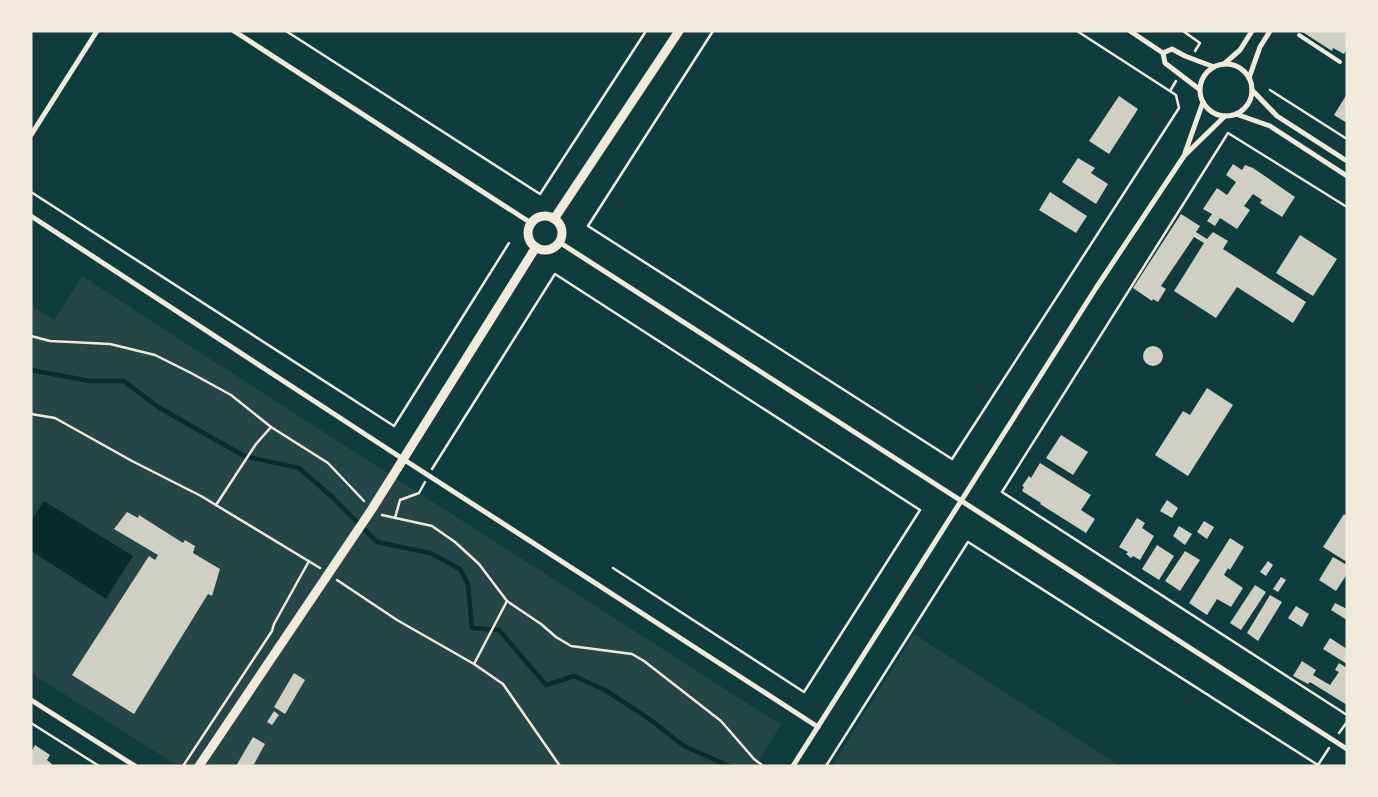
<svg xmlns="http://www.w3.org/2000/svg" width="1378" height="797" font-family="'Public Sans',sans-serif">
  <style>
    .green { fill: #244646 }
    .water { fill: #0a2a2b }
    .lines { fill: none; stroke-linecap: round; stroke-linejoin: round }
    .stream { stroke: #0a2a2b; stroke-width: 4.5 }
    .building { fill: #cfcfc3 }
    .path { stroke: #f1e9da; stroke-width: 2.5 }
    .service { stroke: #f1e9da; stroke-width: 4 }
    .minor { stroke: #f1e9da; stroke-width: 5 }
    .tertiary { stroke: #f1e9da; stroke-width: 9 }
  </style>
  <rect width="100%" height="100%" fill="#0f3d3e"/>
  <g class="green">
    <path d="M 82,276 C 314,427 548,575 781,725 L 755,766 L 178,766 L 31,673 L 31,306 L 54,320 Z"/>
    <path d="M 914,634 L 1120,766 L 832,766 Z"/>
  </g>
  <path class="water" d="M 44,501 L 133,556 L 106,599 L 31,551 L 31,521 Z"/>
  <g class="lines">
    <path class="stream" d="M 31,370 L 90,381 L 124,381 L 158,407 L 244,456 L 299,468 L 331,496 L 377,542 L 430,553 L 460,569 L 468,584 L 472,628 L 499,630 L 546,685 L 574,676 L 605,690 L 648,718 L 684,746 L 729,766"/>
  </g>
  <g class="building">
    <path d="M 1301,31 L 1347,31 L 1347,49 L 1344,54 L 1333,48 L 1332,51 Z"/>
    <path d="M 1347,94 L 1347,123 L 1334,115 Z"/>
    <path d="M 1119,96 L 1138,109 L 1109,154 L 1089,141 Z"/>
    <path d="M 1078,158 L 1095,168 L 1091,173 L 1108,184 L 1096,204 L 1062,182 Z"/>
    <path d="M 1233,164 L 1242,170 L 1245,165 L 1253,168 L 1295,197 L 1282,217 L 1260,203 L 1262,200 L 1253,194 L 1244,206 L 1250,210 L 1237,229 L 1220,218 L 1215,226 L 1207,221 L 1212,214 L 1203,209 L 1217,188 L 1227,195 L 1236,182 L 1226,175 Z"/>
    <path d="M 1050,192 L 1087,216 L 1076,233 L 1039,210 Z"/>
    <path d="M 1181,214 L 1200,226 L 1196,232 L 1207,239 L 1213,232 L 1228,241 L 1223,249 L 1306,302 L 1293,323 L 1237,287 L 1216,318 L 1174,291 L 1204,243 L 1194,237 L 1161,286 L 1166,289 L 1158,302 L 1153,299 L 1152,301 L 1133,288 Z"/>
    <path d="M 1300,235 L 1337,259 L 1313,296 L 1276,273 Z"/>
    <circle cx="1153" cy="356" r="10"/>
    <path d="M 1207,388 L 1233,405 L 1188,476 L 1155,455 L 1183,411 L 1190,415 Z"/>
    <path d="M 1061,435 L 1088,452 L 1073,475 L 1046,458 Z"/>
    <path d="M 1040,463 L 1091,495 L 1081,510 L 1095,519 L 1086,533 L 1040,504 L 1041,503 L 1022,491 L 1024,487 L 1022,486 L 1029,476 L 1031,478 Z"/>
    <path d="M 1167,500 L 1178,508 L 1172,518 L 1160,511 Z"/>
    <path d="M 127,512 L 138,518 L 139,515 L 183,543 L 185,540 L 195,546 L 193,553 L 220,569 L 212,596 L 208,594 L 134,714 L 72,675 L 149,556 L 155,560 L 158,555 L 114,529 Z"/>
    <path d="M 1344,514 L 1347,516 L 1347,562 L 1323,547 Z"/>
    <path d="M 1137,518 L 1145,523 L 1142,528 L 1154,536 L 1140,560 L 1133,556 L 1131,558 L 1126,554 L 1128,552 L 1119,547 Z"/>
    <path d="M 1204,521 L 1214,527 L 1207,539 L 1197,532 Z"/>
    <path d="M 1179,526 L 1192,534 L 1185,545 L 1173,536 Z"/>
    <path d="M 1230,538 L 1244,547 L 1230,570 L 1228,568 L 1224,575 L 1243,588 L 1231,607 L 1217,599 L 1207,615 L 1189,603 Z"/>
    <path d="M 1157,545 L 1174,556 L 1159,580 L 1142,569 Z"/>
    <path d="M 1185,551 L 1200,560 L 1180,591 L 1165,581 Z"/>
    <path d="M 1333,557 L 1347,565 L 1347,574 L 1336,591 L 1319,580 Z"/>
    <path d="M 1268,561 L 1273,565 L 1266,576 L 1260,572 Z"/>
    <path d="M 1281,577 L 1286,580 L 1278,592 L 1273,589 Z"/>
    <path d="M 1255,585 L 1266,592 L 1241,630 L 1230,623 Z"/>
    <path d="M 1270,595 L 1282,602 L 1258,641 L 1247,633 Z"/>
    <path d="M 1335,603 L 1347,609 L 1347,620 L 1331,610 Z"/>
    <path d="M 1296,606 L 1309,614 L 1302,627 L 1288,618 Z"/>
    <path d="M 1330,638 L 1347,649 L 1347,664 L 1323,649 Z"/>
    <path d="M 1302,661 L 1316,670 L 1313,675 L 1330,685 L 1339,672 L 1335,670 L 1339,663 L 1347,668 L 1347,705 L 1310,682 L 1308,684 L 1293,676 Z"/>
    <path d="M 294,673 L 305,680 L 285,714 L 274,707 Z"/>
    <path d="M 274,711 L 279,715 L 272,725 L 267,722 Z"/>
    <path d="M 253,737 L 265,744 L 253,766 L 236,766 Z"/>
    <path d="M 35,745 L 50,755 L 47,760 L 52,764 L 51,766 L 31,766 L 31,752 Z"/>
  </g>
  <g class="lines">
    <g class="path">
      <path d="M 286,31 L 540,194 L 646,31"/>
      <path d="M 713,31 L 588,226 L 952,459 L 1179,108 L 1176,95 L 1077,31"/>
      <path d="M 1183,31 L 1200,43 L 1195,51"/>
      <path d="M 1270,90 L 1347,139"/>
      <path d="M 1170,91 L 1176,81"/>
      <path d="M 31,192 L 394,426 L 509,243"/>
      <path d="M 1347,207 L 1228,133 L 1002,492 L 1347,715"/>
      <path d="M 31,336 L 50,341 L 110,344 L 155,355 L 191,373 L 231,395 L 271,427 L 328,463 L 364,501"/>
      <path d="M 31,414 L 55,418 L 132,461 L 201,496 L 320,568"/>
      <path d="M 432,469 L 555,274 L 920,510 L 804,692 L 613,568"/>
      <path d="M 216,505 L 256,444 L 271,427"/>
      <path d="M 382,515 L 432,526 L 455,542 L 479,564 L 507,601 L 541,624 L 556,637 L 571,646 L 632,654 L 644,661 L 721,721 L 754,759 L 763,766"/>
      <path d="M 395,518 L 400,500 L 419,493 L 425,482"/>
      <path d="M 337,580 L 397,620 L 474,664 L 503,684 L 560,766"/>
      <path d="M 474,664 L 507,601"/>
      <path d="M 31,723 L 99,766"/>
      <path d="M 1339,733 L 1347,722"/>
      <path d="M 183,766 L 272,631 L 274,624 L 309,561"/>
      <path d="M 826,766 L 968,542 L 1318,765 L 1329,748"/>
    </g>
    <path class="service" d="M 1299,35 L 1340,62"/>
    <g class="minor">
      <path d="M 234,31 L 531,223"/>
      <path d="M 1130,31 L 1163,53 L 1165,63 L 1199,89"/>
      <path d="M 1163,53 L 1172,49 L 1185,56 L 1214,67"/>
      <path d="M 1224,64 L 1240,50 L 1252,31"/>
      <circle cx="1226" cy="90" r="26"/>
      <path d="M 1249,78 L 1260,47 L 1270,31"/>
      <path d="M 1252,90 L 1277,116 L 1347,161"/>
      <path d="M 1236,114 L 1270,126 L 1347,176"/>
      <path d="M 31,135 L 97,31"/>
      <path d="M 1185,153 L 1203,102"/>
      <path d="M 31,216 L 403,459 L 818,727"/>
      <path d="M 559,242 L 1347,749"/>
      <path d="M 31,700 L 135,766"/>
      <path d="M 793,766 L 1096,288 L 1184,156 L 1225,116"/>
    </g>
    <g class="tertiary">
      <circle cx="545" cy="233" r="17"/>
      <path d="M 554,219 L 679,31"/>
      <path d="M 199,766 L 372,509 L 536,247"/>
    </g>
  </g>
  <rect width="1378" height="797" fill="none" stroke="#f1e9da" stroke-width="65"/>
</svg>
